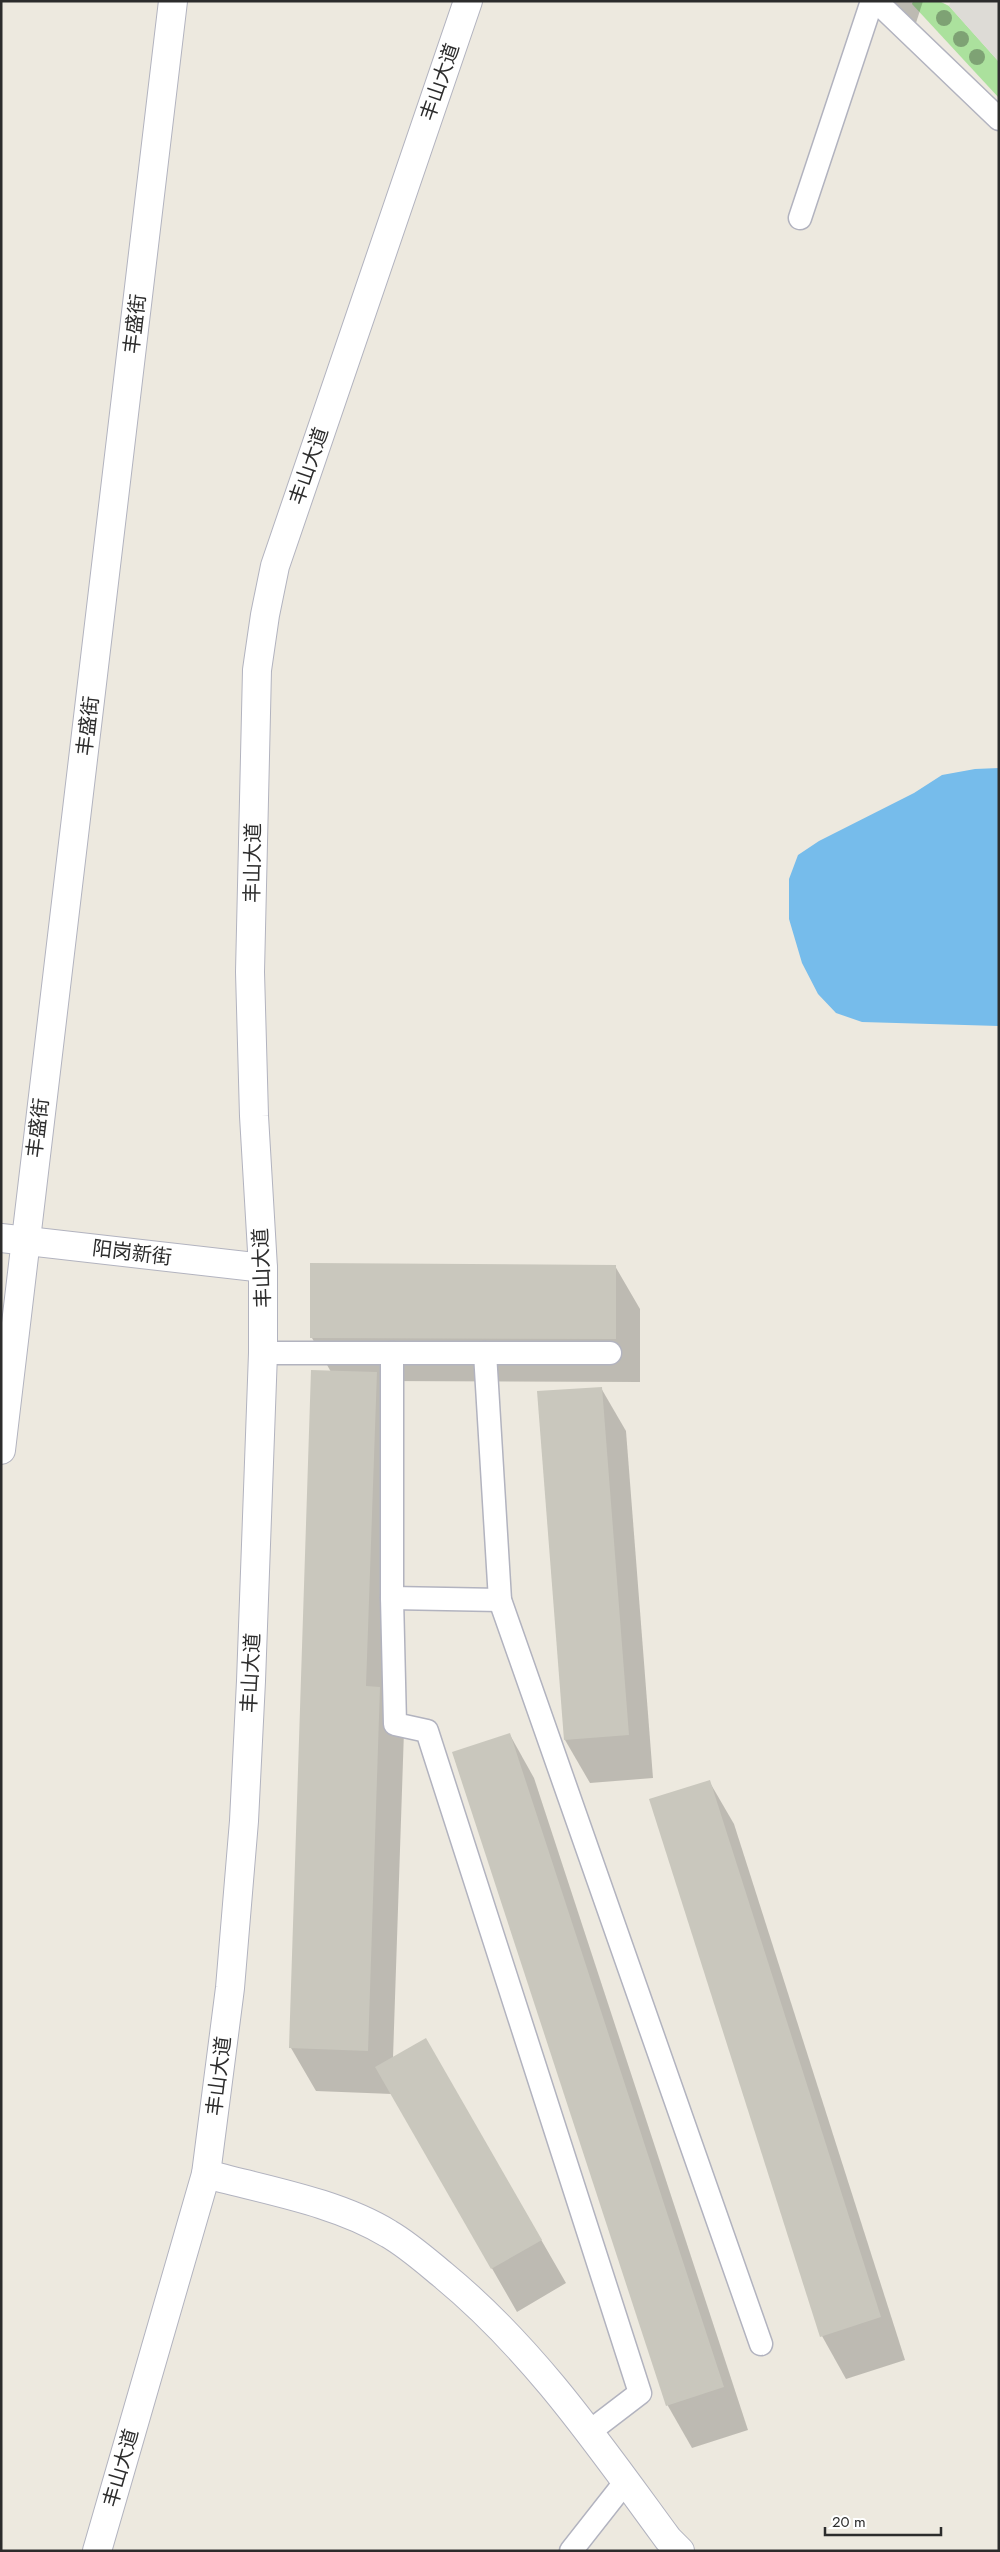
<svg xmlns="http://www.w3.org/2000/svg" width="1000" height="2552" font-family="Jost,'Noto Sans SC',sans-serif">
  <style>
    .grass { fill: #abe19d }
    .plaza { fill: #dddbd6 }
    .water { fill: #76bceb }
    .shadow { fill: #0003 }
    .building { fill: #c9c7bd }
    .lines { fill: none; stroke-linecap: round; stroke-linejoin: round }
    .service-casing { stroke: #b2b3bf; stroke-width: 25 }
    .minor-casing { stroke: #b2b3bf; stroke-width: 30 }
    .tertiary-casing { stroke: #b2b3bf; stroke-width: 30 }
    .service { stroke: #fff; stroke-width: 22 }
    .minor { stroke: #fff; stroke-width: 28 }
    .tertiary { stroke: #fff; stroke-width: 28 }
    .tree { fill: #7ea274 }
    .labels { text-anchor: middle; dominant-baseline: central; stroke-width: 4.5; stroke-linejoin: round; paint-order: stroke }
    .street-label { font-size: 20px; fill: #2c2c2c; stroke: #fff }
  </style>
  <rect width="100%" height="100%" fill="#ede9df"/>
  <path class="grass" d="M 913,1 L 939,1 L 949,6 L 999,62 L 999,98 L 912,4 Z"/>
  <path class="plaza" d="M 951,1 L 999,1 L 999,62 L 949,6 Z"/>
  <path class="water" d="M 999,768 L 999,1026 L 862,1022 L 836,1013 L 818,994 L 802,963 L 789,919 L 789,879 L 798,855 L 819,841 L 914,793 L 942,775 L 975,769 Z"/>
  <g class="shadow">
    <path d="M 885,1 L 923,1 L 916,23 L 894,17 Z"/>
    <path d="M 615,1266 L 640,1309 L 640,1382 L 380,1381 L 401,1416 L 404,1731 L 393,2058 L 426,2040 L 566,2283 L 517,2312 L 392,2094 L 316,2091 L 291,2048 L 331,1372 L 312,1338 Z"/>
    <path d="M 601,1388 L 626,1431 L 653,1778 L 590,1783 L 565,1740 Z"/>
    <path d="M 510,1735 L 534,1778 L 748,2430 L 692,2448 L 668,2406 L 453,1753 Z"/>
    <path d="M 709,1781 L 734,1824 L 905,2360 L 846,2379 L 822,2336 Z"/>
  </g>
  <g class="building">
    <path d="M 310,1263 L 616,1265 L 616,1339 L 310,1338 Z"/>
    <path d="M 311,1370 L 377,1372 L 366,1686 L 380,1687 L 368,2051 L 289,2048 Z"/>
    <path d="M 602,1387 L 629,1735 L 564,1740 L 537,1391 Z"/>
    <path d="M 510,1733 L 724,2387 L 666,2406 L 452,1752 Z"/>
    <path d="M 710,1780 L 881,2317 L 820,2337 L 649,1799 Z"/>
    <path d="M 426,2038 L 542,2240 L 491,2269 L 375,2067 Z"/>
  </g>
  <g class="lines">
    <g class="service-casing">
      <g id="service">
        <path d="M 876,1 L 999,119"/>
        <path d="M 800,218 L 872,1"/>
        <path d="M 263,1353 L 610,1353"/>
        <path d="M 392,1353 L 392,1598 L 395,1724 L 427,1731 L 640,2393 L 589,2432"/>
        <path d="M 485,1353 L 500,1600 L 761,2344"/>
        <path d="M 392,1598 L 500,1600"/>
        <path d="M 571,2551 L 626,2481"/>
      </g>
    </g>
    <g class="minor-casing">
      <g id="minor">
        <path d="M 1,1450 L 173,1"/>
        <path d="M 206,2174 C 265,2190 337,2202 389,2234 C 408,2245 426,2261 443,2275 C 534,2350 599,2445 668,2539 L 680,2551"/>
      </g>
    </g>
    <g class="tertiary-casing">
      <g id="tertiary">
        <path d="M 1,1238 L 263,1268"/>
        <path d="M 97,2551 L 206,2174 L 230,1988 L 244,1821 L 251,1681 L 263,1353 L 263,1268 L 254,1116 L 250,972 L 257,670 L 265,615 L 275,566 L 468,1"/>
      </g>
    </g>
    <use href="#service" class="service"/>
    <use href="#minor" class="minor"/>
    <use href="#tertiary" class="tertiary"/>
  </g>
  <g class="tree">
    <circle cx="944" cy="18" r="8"/>
    <circle cx="961" cy="39" r="8"/>
    <circle cx="977" cy="57" r="8"/>
  </g>
  <g class="labels">
    <g class="street-label">
      <text transform="translate(440 82) rotate(-71)">丰山大道</text>
      <text transform="translate(135 324) rotate(-83)">丰盛街</text>
      <text transform="translate(309 466) rotate(-71)">丰山大道</text>
      <text transform="translate(88 726) rotate(-83)">丰盛街</text>
      <text transform="translate(253 863) rotate(-89)">丰山大道</text>
      <text transform="translate(38 1128) rotate(-83)">丰盛街</text>
      <text transform="translate(132 1253) rotate(7)">阳岗新街</text>
      <text transform="translate(262 1268) rotate(-92)">丰山大道</text>
      <text transform="translate(251 1673) rotate(-87)">丰山大道</text>
      <text transform="translate(219 2076) rotate(-83)">丰山大道</text>
      <text transform="translate(121 2468) rotate(-74)">丰山大道</text>
    </g>
  </g>
  <rect width="1000" height="2552" fill="none" stroke="#2c2c2c" stroke-width="5"/>
  <path d="M825 2527v8h116v-8" fill="none" stroke="#2c2c2c" stroke-width="2.5"/>
  <text x="832" y="2527" font-size="15" fill="#2c2c2c" stroke="#ffffff" stroke-width="4" paint-order="stroke">20 m</text>
</svg>
